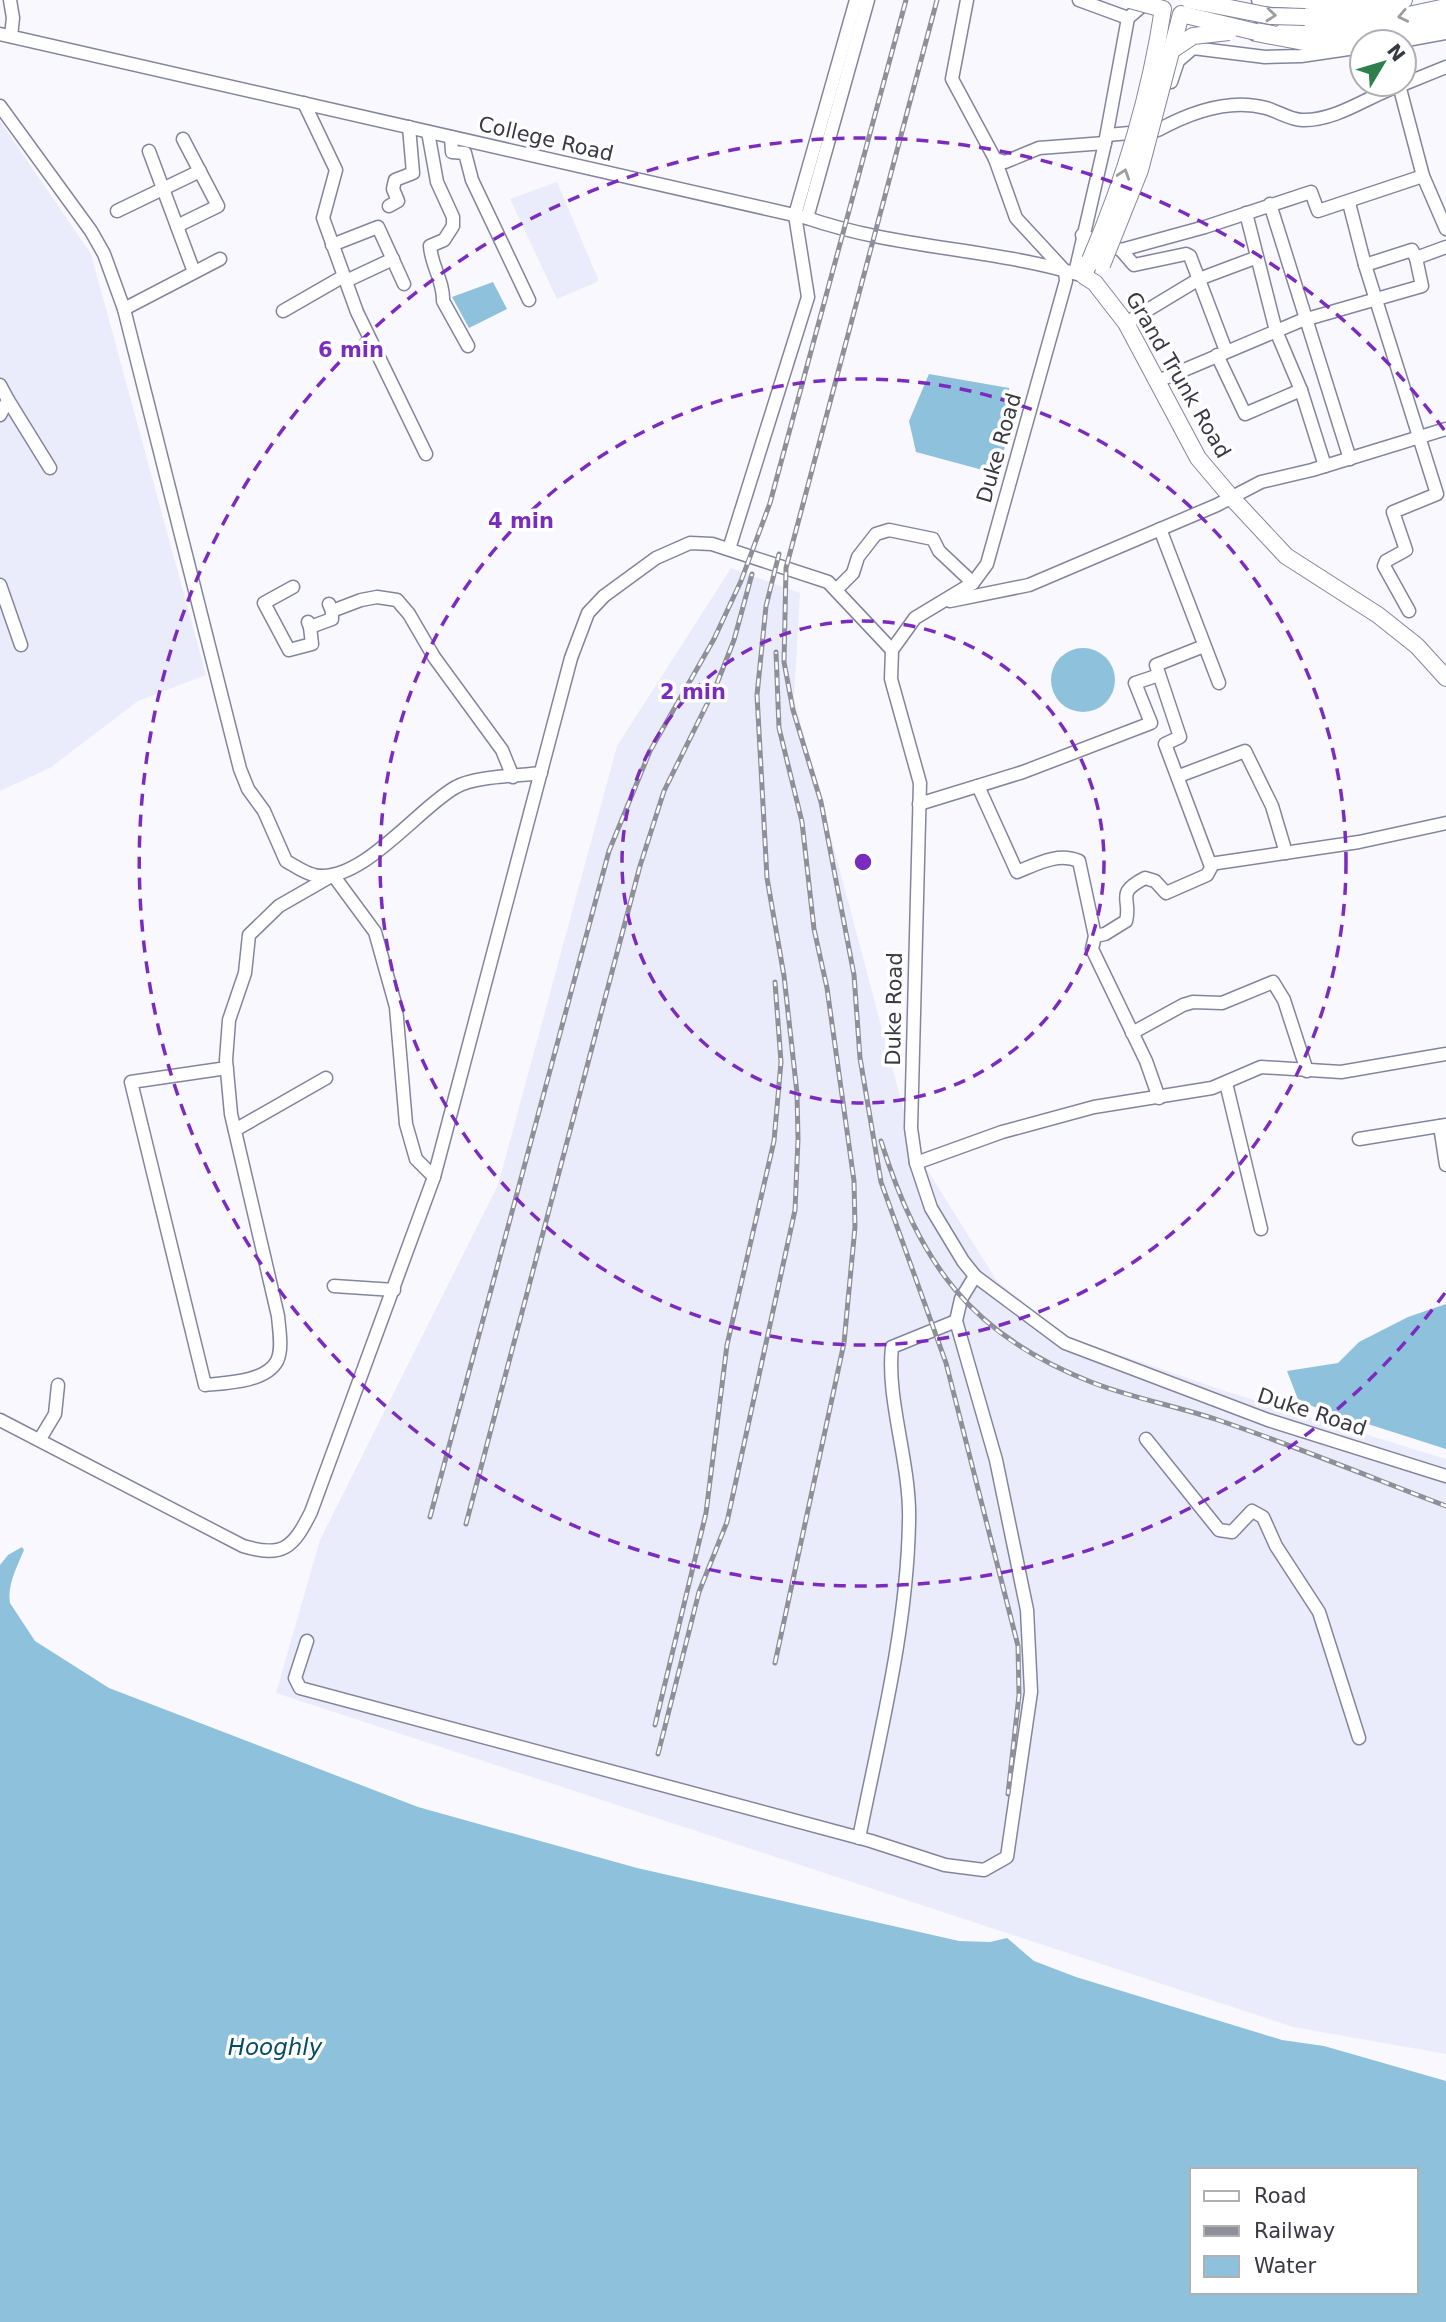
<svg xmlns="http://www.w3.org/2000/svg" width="1446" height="2322" font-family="'DejaVu Sans',sans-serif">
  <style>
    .built { fill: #ebecfb }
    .water { fill: #8ec1db; fill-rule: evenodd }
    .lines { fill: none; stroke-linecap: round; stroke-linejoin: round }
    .minor-casing { stroke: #83859f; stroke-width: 15 }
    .major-casing { stroke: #83859f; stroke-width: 18 }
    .highway-casing { stroke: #83859f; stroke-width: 20 }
    .minor { stroke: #fff; stroke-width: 12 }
    .major { stroke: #fff; stroke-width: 16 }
    .highway { stroke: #fff; stroke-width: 18 }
    .rail-casing { stroke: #8e8f98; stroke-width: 5 }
    .rail { stroke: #fff; stroke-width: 2.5; stroke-dasharray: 8; stroke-linecap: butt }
    .major-bridge-casing { stroke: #83859f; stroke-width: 18; stroke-linecap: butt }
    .major-bridge { stroke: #fff; stroke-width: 16 }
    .oneway { stroke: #9c9ca2 }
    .ring { fill: none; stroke: #7b2cbf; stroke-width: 3.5; stroke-dasharray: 12 9 }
    .labels { text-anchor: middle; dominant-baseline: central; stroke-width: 7; stroke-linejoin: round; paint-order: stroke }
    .street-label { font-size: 21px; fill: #383944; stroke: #fff }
    .water-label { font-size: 23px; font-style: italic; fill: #054c66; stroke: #fff }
    .centre { fill: #7b2cbf; stroke: #fff; stroke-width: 3.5 }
    .ring-label { font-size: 21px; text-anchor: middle; font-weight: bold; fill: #7b2cbf; stroke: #fff; stroke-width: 7; stroke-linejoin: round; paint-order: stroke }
  </style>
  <rect width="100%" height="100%" fill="#f8f8fe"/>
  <g class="built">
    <path d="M 0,121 L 91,254 L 206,675 L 138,701 L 50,768 L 0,791 Z"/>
    <path d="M 557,182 L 599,281 L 557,299 L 510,199 Z"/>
    <path d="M 731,568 L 800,593 L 794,698 L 914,1149 L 997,1281 L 1068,1337 L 1228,1392 L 1446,1459 L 1446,2054 L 1293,2027 L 276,1693 L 320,1540 L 498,1185 L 617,746 Z"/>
  </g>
  <g class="water">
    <path d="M 493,282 L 507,309 L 469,328 L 452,297 Z"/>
    <path d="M 929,374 L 1009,388 L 1012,431 L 994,473 L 916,452 L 909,421 Z"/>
    <circle cx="1083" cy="680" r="32"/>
    <path d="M 1446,1304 L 1446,1449 L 1299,1402 L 1287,1371 L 1338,1363 L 1359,1342 L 1408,1317 Z"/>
    <path d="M 22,1547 L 24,1550 C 17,1567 7,1585 10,1603 L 35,1641 L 109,1688 L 418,1807 L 637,1868 L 959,1941 L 990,1942 L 1007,1938 L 1034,1961 L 1076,1977 L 1282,2040 L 1324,2046 L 1446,2081 L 1446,2322 L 0,2322 L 0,1565 L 8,1555 ZM 1192,2170 L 1416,2170 L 1416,2292 L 1192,2292 Z"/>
  </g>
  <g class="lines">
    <g class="minor-casing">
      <g id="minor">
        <path d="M 10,0 L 13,18 L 11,36"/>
        <path d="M 967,0 L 952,79 L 995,159 L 1005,162 L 1039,148 L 1105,143"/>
        <path d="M 1079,0 L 1128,18"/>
        <path d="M 1258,0 L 1330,4 L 1370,2"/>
        <path d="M 0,34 L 807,218 C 897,249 994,248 1084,276"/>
        <path d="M 1396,42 L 1446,33"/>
        <path d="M 1171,82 L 1178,61 L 1193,48 L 1265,57 L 1301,56 L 1362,47"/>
        <path d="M 1404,84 L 1446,67"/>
        <path d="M 1399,85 L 1423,176 L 1446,229"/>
        <path d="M 304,103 L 336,170 L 323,218 L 357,312 L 426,454"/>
        <path d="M 0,106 L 91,231 L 104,254 L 124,309 L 240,769 L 248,789 L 264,811 L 286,861 C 295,866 304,873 314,875 C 360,886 420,806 456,787 C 475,776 518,776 541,773"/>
        <path d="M 1158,130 C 1189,113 1230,98 1266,108 C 1277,111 1291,120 1302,120 C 1338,121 1371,94 1403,84"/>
        <path d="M 428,132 L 437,182 L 453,217 L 453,226 L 444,240 L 430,246 C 431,265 444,282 443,301 L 468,346"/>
        <path d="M 1107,135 L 1141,132"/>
        <path d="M 451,137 L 452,152 L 465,153 L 472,180 L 529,300"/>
        <path d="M 149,151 L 194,272"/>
        <path d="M 995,159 L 1016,218 L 1065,271 L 1066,281 L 987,564 L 973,583 L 915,618 L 892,650 L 891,679 L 920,783 L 911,1128 L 916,1163 L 931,1208 L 963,1261 L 975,1276 L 1065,1343 L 1268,1420 L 1446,1476"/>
        <path d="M 1349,203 L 1365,265"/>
        <path d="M 1270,204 L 1350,459"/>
        <path d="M 389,206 L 398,201 L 393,189 L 395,180 L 413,173 L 409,127"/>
        <path d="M 117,211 L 200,171"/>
        <path d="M 1246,213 L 1276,331 L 1301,390 L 1325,466"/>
        <path d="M 807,218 L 868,0"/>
        <path d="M 177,226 L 218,206 L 183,139"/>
        <path d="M 1082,235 L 1121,250 L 1205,227 L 1311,192 L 1318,211 L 1423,176"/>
        <path d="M 332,245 L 378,227 L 404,284"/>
        <path d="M 1121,250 L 1134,265 L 1186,254 L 1190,256 L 1226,351"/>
        <path d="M 1075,273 L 1105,143 L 1128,18 L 1149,0"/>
        <path d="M 346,281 L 393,259"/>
        <path d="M 124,309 L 220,259"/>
        <path d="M 283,311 L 344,276"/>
        <path d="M 1126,323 L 1199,279 L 1255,258"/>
        <path d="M 1217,355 L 1245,414 L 1301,390"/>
        <path d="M 1158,381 L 1300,321 L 1422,286 L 1416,258 L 1446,247"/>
        <path d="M 0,385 L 8,400 L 0,415"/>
        <path d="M 8,400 L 50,468"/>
        <path d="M 1160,529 L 1219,683"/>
        <path d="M 729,549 L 808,297 L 795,215 L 856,0"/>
        <path d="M 0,585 L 21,645"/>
        <path d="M 293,587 L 264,603 L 289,650 L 312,644 L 310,627"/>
        <path d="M 836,590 L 853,573 L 858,557 L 876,534 L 889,530 L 933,539 L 939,551 L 973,583"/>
        <path d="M 950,601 L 1029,585 L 1217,505 L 1261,482 L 1312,470 L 1446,429"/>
        <path d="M 329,604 L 332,611 L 361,600 L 377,597 L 397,600 L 409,614 L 434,657 L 502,750 L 513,777"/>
        <path d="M 1409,611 L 1384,566 L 1386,561 L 1406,550 L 1393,512 L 1437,494 L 1365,265 L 1412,250 L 1416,258"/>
        <path d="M 308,622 L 310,627 L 332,619 L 332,611"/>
        <path d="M 1204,646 L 1156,665 L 1180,737 L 1165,744 L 1210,864 L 1359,842 L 1446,823"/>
        <path d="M 1179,776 L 1245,751 L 1272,806 L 1286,853"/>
        <path d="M 978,786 L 1017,872 C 1037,864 1058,852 1079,861 L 1095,936 L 1092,949 L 1146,1061 L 1159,1098"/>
        <path d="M 919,804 L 1023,772 L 1151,723 L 1135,683 L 1159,675"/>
        <path d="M 1095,936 L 1105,934 L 1126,921 C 1132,898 1114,894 1145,878 L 1155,881 L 1166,893 L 1207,875 L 1213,864"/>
        <path d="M 1132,1033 L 1183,1005 L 1193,1002 L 1222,1003 L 1273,982 L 1284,1000 L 1307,1071"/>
        <path d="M 227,1068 L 131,1082 L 205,1385 C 226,1383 266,1382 277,1361 C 283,1349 279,1329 278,1316 L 231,1114 L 226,1060 L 229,1020 L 245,973 L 249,935 L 279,906 L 333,875 L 375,932 L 396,1007 L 406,1124 L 416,1159 L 434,1177"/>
        <path d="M 1226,1083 L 1261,1229"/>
        <path d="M 1440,1126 L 1446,1165"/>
        <path d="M 235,1130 L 326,1078"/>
        <path d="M 1359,1139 L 1446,1125"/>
        <path d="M 916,1163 L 1002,1132 L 1094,1107 L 1212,1088 L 1261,1067 L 1341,1072 L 1446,1054"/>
        <path d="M 334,1286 L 394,1290"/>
        <path d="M 0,1420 L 243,1546 C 283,1558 293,1548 311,1512 L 434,1177 L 571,658 L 588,613 L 604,596 L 656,558 L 690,543 L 712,544 L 828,582 L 892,650"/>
        <path d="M 40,1439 L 55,1414 L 58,1385"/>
        <path d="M 1146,1439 L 1219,1530 L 1232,1532 L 1252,1511 L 1263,1517 L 1276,1546 L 1319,1612 L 1359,1738"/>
        <path d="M 307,1641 L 295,1678 L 300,1688 L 871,1841 L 945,1865 L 984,1870 L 1007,1857 L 1031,1692 L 1027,1610 L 996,1460 L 956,1321 L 961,1299 L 975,1276"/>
        <path d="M 859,1838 C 880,1733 907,1629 909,1522 C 911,1464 886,1400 892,1347 L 956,1321"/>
      </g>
    </g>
    <g class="major-casing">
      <g id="major">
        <path d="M 1305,17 L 1350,12 L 1404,0"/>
        <path d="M 1283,32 L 1361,25 L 1446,7"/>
        <path d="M 1090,260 L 1084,276 L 1095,283 L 1126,323 L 1198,458 L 1231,497 L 1286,556 L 1378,615 L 1417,646 L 1446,678"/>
      </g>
    </g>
    <g class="highway-casing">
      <path id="highway" d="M 1256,32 L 1309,42 L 1368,37 L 1446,22"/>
    </g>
    <use href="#minor" class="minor"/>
    <use href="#major" class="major"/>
    <use href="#highway" class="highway"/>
    <g class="rail-casing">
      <g id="rail">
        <path d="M 937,0 L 786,568 L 784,662 L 793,710 L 821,802 L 854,975 L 860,1058 L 881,1182 L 946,1363 L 1018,1646 L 1019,1695 L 1008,1794"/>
        <path d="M 881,1141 C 919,1262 969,1334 1091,1382 C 1132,1398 1176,1406 1218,1420 C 1295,1446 1370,1477 1446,1506"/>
        <path d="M 430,1517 L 609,851 L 650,751 L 714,639 L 741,581 L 770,503 L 906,0"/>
        <path d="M 466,1524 L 640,866 L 664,791 L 716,686 L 734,640 L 752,574"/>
        <path d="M 775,1663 L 844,1343 L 855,1227 L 854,1181 L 827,988 L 814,929 L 802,822 L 779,728 L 776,652"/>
        <path d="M 655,1725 L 706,1513 L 727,1345 L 774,1141 L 781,1062 L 775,982"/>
        <path d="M 658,1754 L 699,1592 L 727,1522 L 795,1210 L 798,1139 L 797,1093 L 784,976 L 767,878 L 757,695 L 766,606 L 779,554"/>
      </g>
    </g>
    <use href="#rail" class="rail"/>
    <g class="major-bridge-casing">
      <g id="major-bridge">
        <path d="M 1189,0 L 1270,16 L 1305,17"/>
        <path d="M 1172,50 L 1193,36 L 1229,32"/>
        <path d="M 1090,260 C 1125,179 1150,95 1163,9 L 1130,0"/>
        <path d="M 1102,265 L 1140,170 L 1181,14 L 1256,32"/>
      </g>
    </g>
    <use href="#major-bridge" class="major-bridge"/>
  </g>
  <defs><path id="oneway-chevron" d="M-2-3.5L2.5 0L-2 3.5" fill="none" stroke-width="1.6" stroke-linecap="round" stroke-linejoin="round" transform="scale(1.75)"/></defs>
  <g class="oneway">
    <use href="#oneway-chevron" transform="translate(1271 15) rotate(5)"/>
    <use href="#oneway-chevron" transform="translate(1403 16) rotate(168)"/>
    <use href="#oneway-chevron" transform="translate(1124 174) rotate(-72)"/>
  </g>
  <g class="ring">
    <circle cx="863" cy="862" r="241"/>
    <circle cx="863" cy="862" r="483"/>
    <path d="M1445 1293A724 724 0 1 1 1445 431"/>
  </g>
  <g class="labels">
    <g class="street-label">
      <text transform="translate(546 139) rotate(13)">College Road</text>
      <text transform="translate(1178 375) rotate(60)">Grand Trunk Road</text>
      <text transform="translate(999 448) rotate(-74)">Duke Road</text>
      <text transform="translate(894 1009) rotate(-89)">Duke Road</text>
      <text transform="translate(1312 1412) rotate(18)">Duke Road</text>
    </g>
    <g class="water-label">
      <text x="275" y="2047">Hooghly</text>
    </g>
  </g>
  <circle cx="863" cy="862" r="10" class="centre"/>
  <g class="ring-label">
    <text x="351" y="357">6 min</text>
    <text x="521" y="528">4 min</text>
    <text x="693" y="699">2 min</text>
  </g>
  <rect x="1190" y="2168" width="228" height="126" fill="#ffffff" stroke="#afb0b4" stroke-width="2"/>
  <rect x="1204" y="2191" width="35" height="10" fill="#ffffff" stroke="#afb0b4" stroke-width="2"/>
  <text x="1254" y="2203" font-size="21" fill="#383944">Road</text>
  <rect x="1204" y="2226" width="35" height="10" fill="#8e8f98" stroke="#afb0b4" stroke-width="2"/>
  <text x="1254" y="2238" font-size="21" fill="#383944">Railway</text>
  <rect x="1204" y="2256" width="35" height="21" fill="#8ec1db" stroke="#afb0b4" stroke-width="2"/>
  <text x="1254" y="2273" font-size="21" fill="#383944">Water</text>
  <g transform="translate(1383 63) rotate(52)"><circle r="33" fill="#ffffff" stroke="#afb0b4" stroke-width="2"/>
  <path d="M0-5L12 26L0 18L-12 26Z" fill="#2f7e4e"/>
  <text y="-10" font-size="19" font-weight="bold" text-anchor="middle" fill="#383944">N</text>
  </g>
</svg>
